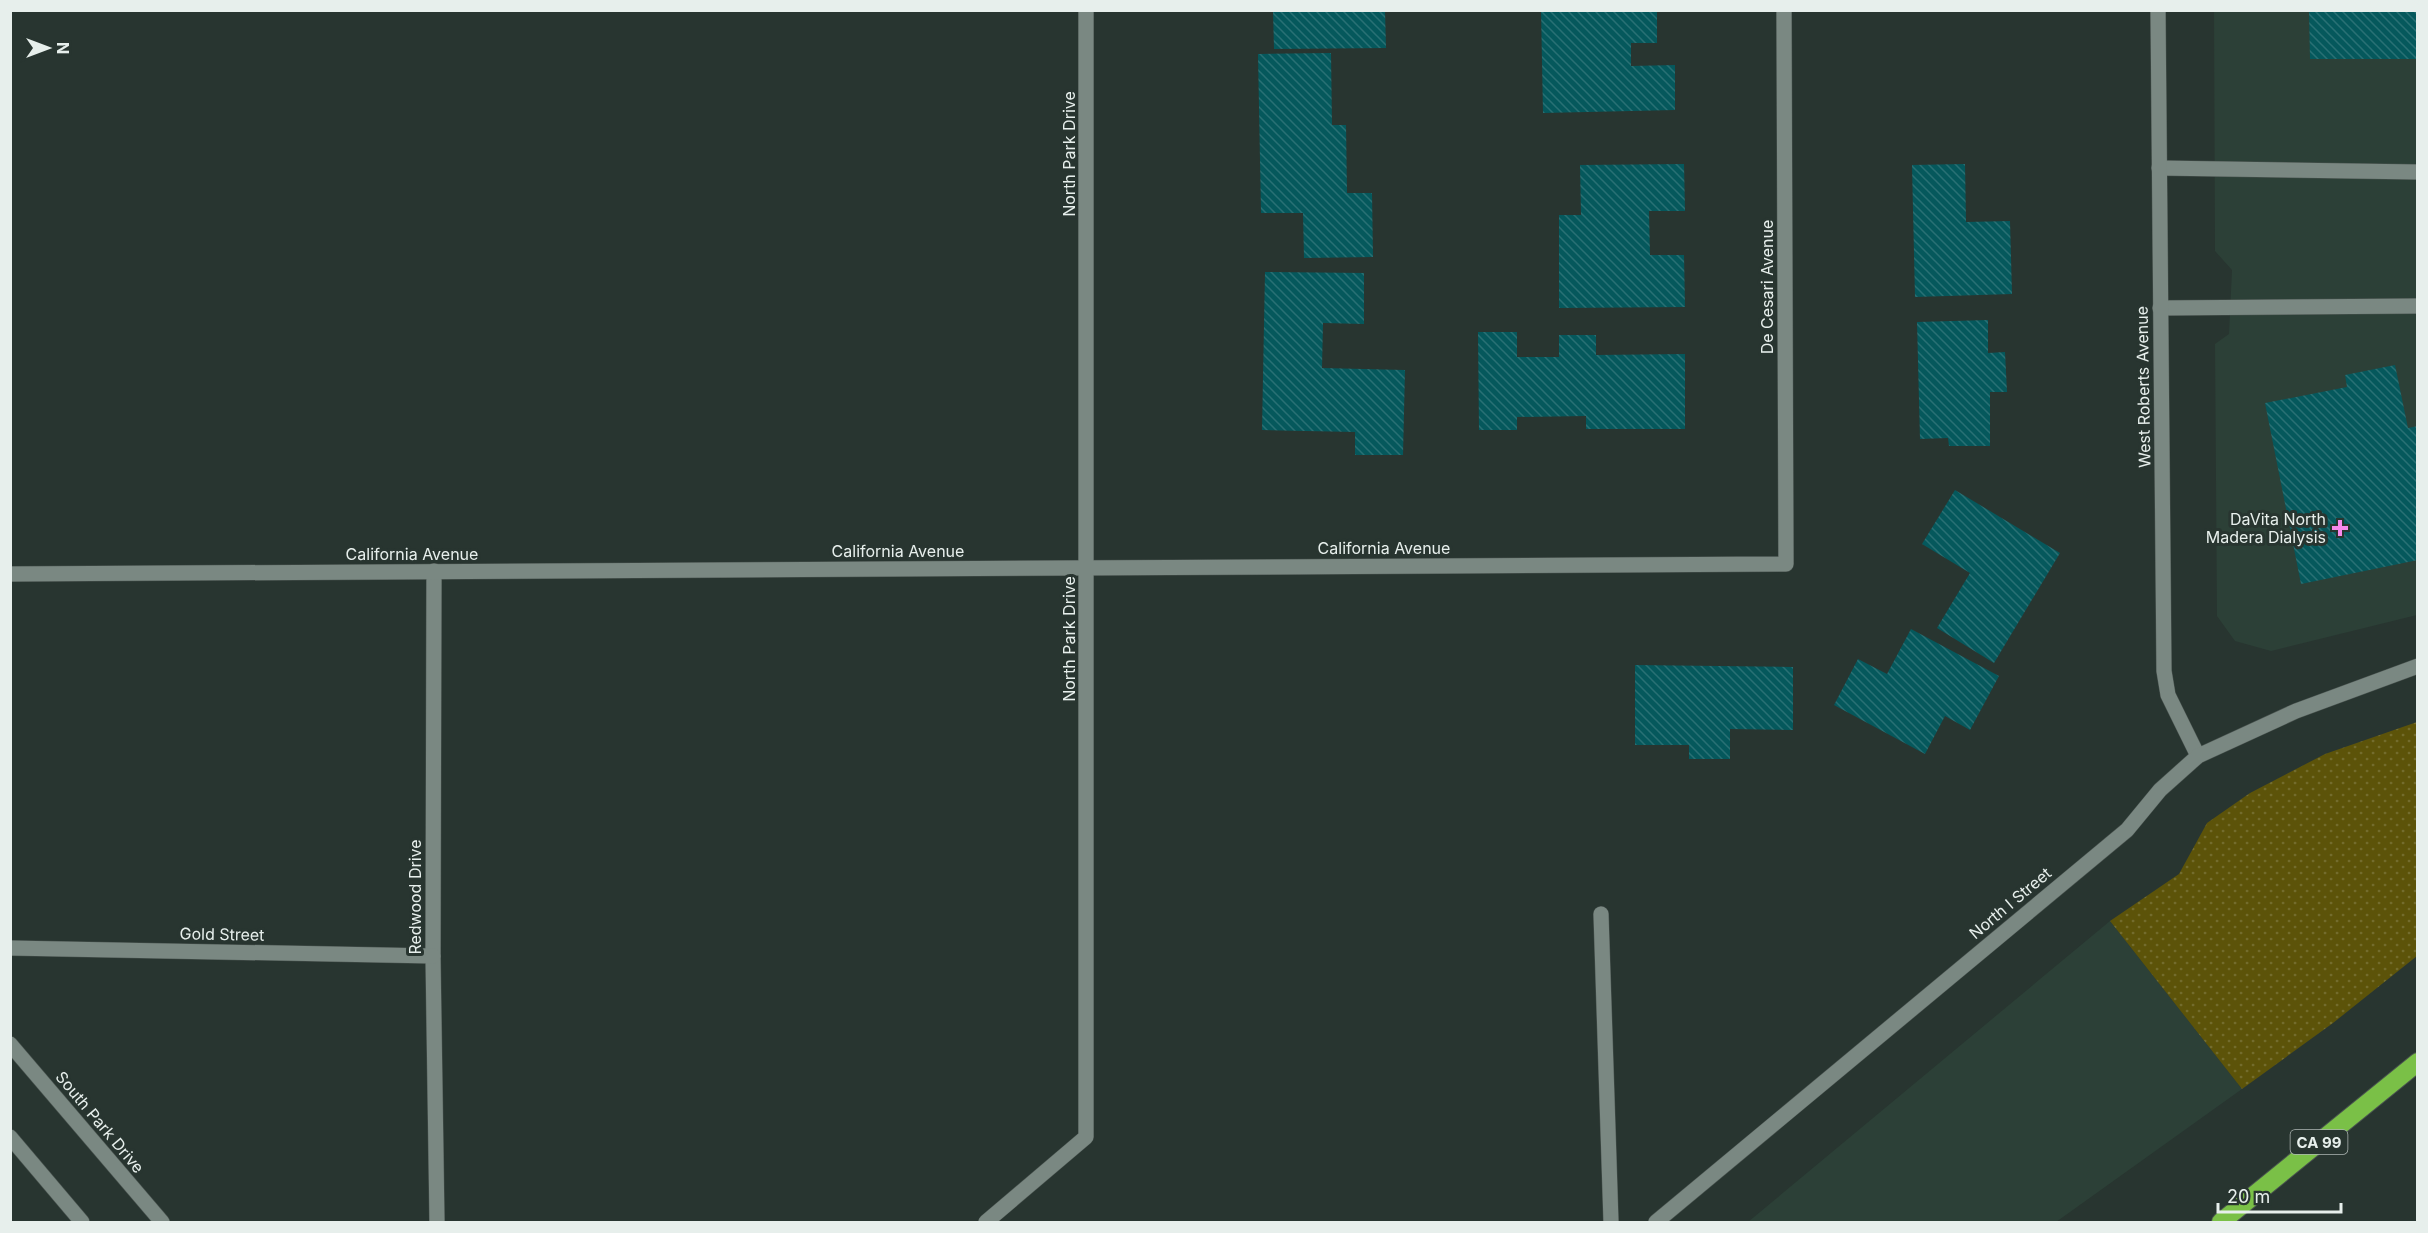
<svg xmlns="http://www.w3.org/2000/svg" width="2428" height="1233" font-family="Inter,sans-serif">
  <style>
    .built { fill: #2c4037 }
    .grass { fill: url(#grass-dots) }
    .building { fill: url(#building-back-hatch) }
    .lines { fill: none; stroke-linecap: round; stroke-linejoin: round }
    .service-casing { stroke: #49534f; stroke-width: 16 }
    .minor-casing { stroke: #49534f; stroke-width: 16 }
    .motorway-casing { stroke: #49534f; stroke-width: 20 }
    .service { stroke: #7a8882; stroke-width: 15 }
    .minor { stroke: #7a8882; stroke-width: 15 }
    .motorway { stroke: #7ac047; stroke-width: 18 }
    .poi-dot { fill: #f788ec; stroke: #283530; stroke-width: 2 }
    .labels { text-anchor: middle; dominant-baseline: central; stroke-width: 6; stroke-linejoin: round; paint-order: stroke }
    .shield { fill: #283530; stroke: #aeb7b4; stroke-width: 1.5 }
    .shield-label { font-size: 15px; font-weight: bold; fill: #e7efec }
    .street-label { font-size: 16px; fill: #e7efec; stroke: #283530 }
    .poi-label { font-size: 16px; fill: #e7efec; stroke: #283530; text-anchor: end }
  </style>
  <defs>
    <pattern id="grass-dots" width="8" height="8" patternUnits="userSpaceOnUse" patternTransform="scale(1.5)"><rect width="8" height="8" fill="#5c5309"/><path d="M2 2h.1M6 6h.1" fill="none" stroke="#736c2d" stroke-width="1.8" stroke-linecap="round"/></pattern>
    <pattern id="building-back-hatch" width="6" height="6" patternUnits="userSpaceOnUse" patternTransform="scale(1.5)"><rect width="6" height="6" fill="#05585c"/><path d="M-1 5l2 2M0 0l6 6M5-1l2 2" fill="none" stroke="#297074"/></pattern>
  </defs>
  <rect width="100%" height="100%" fill="#283530"/>
  <g class="built">
    <path d="M 2214,11 L 2417,11 L 2417,615 L 2271,651 L 2235,641 L 2217,616 L 2215,344 L 2229,334 L 2232,270 L 2215,251 Z"/>
    <path d="M 2110,921 L 2242,1089 L 2056,1222 L 1748,1222 Z"/>
  </g>
  <path class="grass" d="M 2417,722 L 2417,956 L 2333,1023 L 2242,1089 L 2110,921 L 2179,874 L 2207,823 L 2250,793 L 2325,754 Z"/>
  <g class="building">
    <path d="M 1273,10 L 1385,10 L 1386,48 L 1274,49 Z"/>
    <path d="M 1541,10 L 1657,10 L 1657,43 L 1631,43 L 1631,66 L 1675,65 L 1675,110 L 1543,113 Z"/>
    <path d="M 2309,10 L 2418,10 L 2418,59 L 2310,59 Z"/>
    <path d="M 1331,53 L 1332,125 L 1346,125 L 1347,193 L 1372,193 L 1373,257 L 1304,258 L 1303,213 L 1261,213 L 1258,54 Z"/>
    <path d="M 1684,164 L 1685,211 L 1649,211 L 1650,255 L 1684,255 L 1685,307 L 1559,308 L 1559,215 L 1581,215 L 1580,165 Z"/>
    <path d="M 1965,164 L 1966,222 L 2010,221 L 2012,294 L 1915,297 L 1912,165 Z"/>
    <path d="M 1265,272 L 1364,273 L 1364,324 L 1323,323 L 1322,368 L 1405,370 L 1403,455 L 1355,455 L 1355,432 L 1262,430 Z"/>
    <path d="M 1988,320 L 1988,353 L 2005,352 L 2007,392 L 1990,392 L 1990,446 L 1949,446 L 1948,438 L 1920,439 L 1917,322 Z"/>
    <path d="M 1478,332 L 1517,332 L 1517,357 L 1559,357 L 1559,335 L 1596,335 L 1596,355 L 1685,354 L 1685,429 L 1586,429 L 1586,416 L 1517,417 L 1517,430 L 1479,430 Z"/>
    <path d="M 2395,365 L 2408,428 L 2418,426 L 2418,560 L 2301,584 L 2265,403 L 2347,387 L 2345,375 Z"/>
    <path d="M 1955,490 L 2060,553 L 1994,663 L 1937,628 L 1970,573 L 1922,544 Z"/>
    <path d="M 1911,629 L 1999,676 L 1970,730 L 1945,716 L 1925,754 L 1834,705 L 1858,659 L 1887,674 Z"/>
    <path d="M 1635,665 L 1793,667 L 1793,730 L 1730,729 L 1730,759 L 1689,759 L 1689,745 L 1635,745 Z"/>
  </g>
  <g class="lines">
    <g class="service-casing">
      <g id="service">
        <path d="M 2159,168 L 2418,172"/>
        <path d="M 2160,308 L 2418,306"/>
        <path d="M 1601,914 L 1611,1222"/>
      </g>
    </g>
    <g class="minor-casing">
      <g id="minor">
        <path d="M 2158,10 L 2164,671 L 2168,695 L 2198,756"/>
        <path d="M 434,571 L 433,956 L 437,1222"/>
        <path d="M 10,574 L 1786,564 L 1784,10"/>
        <path d="M 10,948 L 433,956"/>
        <path d="M 10,1044 L 162,1222"/>
        <path d="M 10,1137 L 82,1222"/>
        <path d="M 986,1222 L 1086,1137 L 1086,10"/>
        <path d="M 1656,1222 L 2127,830 L 2160,790 L 2198,756 L 2296,711 L 2418,666"/>
      </g>
    </g>
    <g class="motorway-casing">
      <path id="motorway" d="M 2221,1222 L 2418,1062"/>
    </g>
    <use href="#service" class="service"/>
    <use href="#minor" class="minor"/>
    <use href="#motorway" class="motorway"/>
  </g>
  <path class="poi-dot" d="M2337 519h6v6h6v6h-6v6h-6v-6h-6v-6h6z"/>
  <g class="labels">
    <rect class="shield" x="2290.5" y="1130" width="57" height="24" rx="4.5"/>
    <g class="shield-label">
      <text x="2319" y="1142">CA 99</text>
    </g>
    <g class="street-label">
      <text transform="translate(1069 154) rotate(-90)">North Park Drive</text>
      <text transform="translate(1767 287) rotate(-90)">De Cesari Avenue</text>
      <text transform="translate(2143 387) rotate(-91)">West Roberts Avenue</text>
      <text x="1384" y="548">California Avenue</text>
      <text x="898" y="551">California Avenue</text>
      <text x="412" y="554">California Avenue</text>
      <text transform="translate(1069 639) rotate(-90)">North Park Drive</text>
      <text transform="translate(415 897) rotate(-90)">Redwood Drive</text>
      <text transform="translate(2010 903) rotate(-40)">North I Street</text>
      <text transform="translate(222 934) rotate(1)">Gold Street</text>
      <text transform="translate(100 1122) rotate(50)">South Park Drive</text>
    </g>
    <g class="poi-label">
      <text x="2326" y="519">DaVita North<tspan x="2326" dy="18">Madera Dialysis</tspan></text>
    </g>
  </g>
  <rect width="2428" height="1233" fill="none" stroke="#e7efec" stroke-width="24"/>
  <g transform="translate(48 48) rotate(90)" stroke="#283530" stroke-width="4.5" paint-order="stroke">
  <path d="M0-4.5L10 22L0 15L-10 22Z" fill="#e7efec"/>
  <text y="-9" font-size="16" font-weight="bold" text-anchor="middle" fill="#e7efec">N</text>
  </g>
  <path d="M2218 1203v9h123v-9" fill="none" stroke="#e7efec" stroke-width="3"/>
  <text x="2227" y="1203" font-size="18" fill="#e7efec" stroke="#283530" stroke-width="4.5" paint-order="stroke">20 m</text>
</svg>
